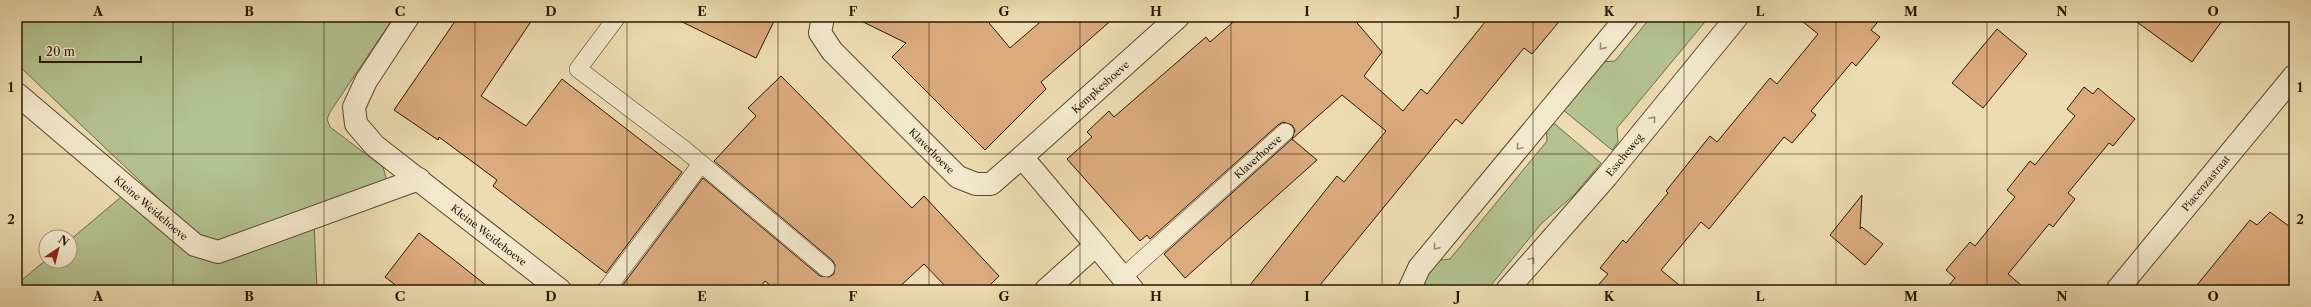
<svg xmlns="http://www.w3.org/2000/svg" width="2311" height="307" font-family="'Libre Caslon Text',serif">
  <style>
    .green { fill: #b3c28f; stroke: #6e6d48 }
    .building { fill: #dbab7e; stroke: #2a1802 }
    .lines { fill: none; stroke-linecap: round; stroke-linejoin: round }
    .service-casing { stroke: #5b492e; stroke-width: 18 }
    .minor-casing { stroke: #5b492e; stroke-width: 24 }
    .tertiary-casing { stroke: #5b492e; stroke-width: 24 }
    .service { stroke: #f3e8cc; stroke-width: 17 }
    .minor { stroke: #f3e8cc; stroke-width: 22 }
    .tertiary { stroke: #f3e8cc; stroke-width: 22 }
    .oneway { stroke: #998a71 }
    .grid { fill: none; stroke: #2a1802; stroke-width: 1; stroke-opacity: 0.55 }
    .labels { text-anchor: middle; dominant-baseline: central; stroke-width: 4; stroke-linejoin: round; paint-order: stroke }
    .street-label { font-size: 10px; fill: #2a1802; stroke: #f3e8cc }
    .neatline { fill: none; stroke: #2a1802; stroke-width: 1.5 }
    .grid-label { font-size: 13px; text-anchor: middle; font-weight: bold; fill: #2a1802 }
  </style>
  <rect width="100%" height="100%" fill="#eddcb1"/>
  <filter id="stains"><feTurbulence type="fractalNoise" baseFrequency=".005" numOctaves="4"/><feColorMatrix values="0 0 0 0 .2 0 0 0 0 .09 0 0 0 0 .02 0 0 0 .5 -.17"/></filter>
  <radialGradient id="worn" r=".72"><stop offset=".6" stop-color="#630" stop-opacity="0"/><stop offset="1" stop-color="#630" stop-opacity=".3"/></radialGradient>
  <g class="green">
    <path d="M 17,17 L 394,17 L 330,112 L 327,119 L 330,127 L 383,167 L 387,181 L 216,244 L 201,239 L 17,64 Z"/>
    <path d="M 1651,17 L 1709,17 L 1617,128 L 1618,142 L 1612,150 L 1562,109 L 1601,62 L 1615,61 Z"/>
    <path d="M 1550,120 L 1601,163 L 1575,194 L 1541,224 L 1487,290 L 1425,290 L 1424,273 L 1434,261 L 1450,259 L 1547,141 L 1546,124 Z"/>
    <path d="M 121,197 L 185,248 L 314,222 L 317,290 L 17,290 L 17,284 L 46,260 L 70,261 L 70,240 Z"/>
  </g>
  <g class="building">
    <path d="M 458,17 L 534,17 L 481,96 L 526,126 L 562,79 L 682,172 L 606,273 L 493,186 L 497,180 L 439,137 L 438,140 L 394,110 Z"/>
    <path d="M 672,17 L 776,17 L 756,58 Z"/>
    <path d="M 853,17 L 984,17 L 1010,48 L 1046,17 L 1115,17 L 1041,82 L 1046,89 L 985,150 L 892,57 L 906,43 Z"/>
    <path d="M 1239,17 L 1352,17 L 1382,52 L 1364,76 L 1403,111 L 1421,89 L 1427,94 L 1489,17 L 1563,17 L 1532,54 L 1524,48 L 1462,124 L 1456,119 L 1316,290 L 1246,290 L 1337,176 L 1344,182 L 1386,131 L 1342,95 L 1292,139 L 1317,160 L 1185,278 L 1164,254 L 1292,139 L 1295,130 L 1292,125 L 1283,122 L 1278,125 L 1150,239 L 1147,235 L 1140,241 L 1067,159 L 1092,137 L 1087,132 L 1109,111 L 1114,117 L 1206,37 L 1210,42 Z"/>
    <path d="M 1797,17 L 1882,17 L 1871,30 L 1880,37 L 1856,66 L 1852,62 L 1811,111 L 1816,115 L 1792,143 L 1784,137 L 1709,229 L 1701,222 L 1661,270 L 1685,290 L 1594,290 L 1608,274 L 1600,268 L 1623,240 L 1626,243 L 1668,193 L 1666,191 L 1710,136 L 1717,142 L 1770,78 L 1777,84 L 1818,34 Z"/>
    <path d="M 2130,17 L 2225,17 L 2192,62 Z"/>
    <path d="M 1997,29 L 2027,54 L 1983,108 L 1952,83 Z"/>
    <path d="M 781,76 L 912,208 L 924,196 L 999,276 L 985,290 L 949,290 L 924,264 L 896,290 L 776,290 L 765,281 L 758,290 L 628,290 L 622,286 L 703,178 L 820,276 L 829,277 L 834,274 L 835,265 L 832,260 L 714,161 L 756,116 L 748,108 Z"/>
    <path d="M 2084,87 L 2093,94 L 2098,88 L 2135,119 L 2113,146 L 2109,143 L 2068,193 L 2075,199 L 2053,227 L 2049,224 L 2008,274 L 2027,290 L 1945,290 L 1955,278 L 1946,270 L 1970,242 L 1975,246 L 2015,197 L 2007,190 L 2030,161 L 2035,165 L 2075,116 L 2067,109 Z"/>
    <path d="M 1862,195 L 1860,229 L 1862,227 L 1883,244 L 1865,265 L 1830,235 Z"/>
    <path d="M 2270,212 L 2294,230 L 2294,290 L 2193,290 L 2250,220 L 2257,225 Z"/>
    <path d="M 419,233 L 453,259 L 492,290 L 402,290 L 385,277 Z"/>
  </g>
  <g class="lines">
    <g class="service-casing">
      <g id="service">
        <path d="M 617,17 L 578,69 L 685,150 L 826,268"/>
        <path id="s1" d="M 1122,278 L 1285,132"/>
        <path d="M 606,290 L 701,164"/>
      </g>
    </g>
    <g class="minor-casing">
      <g id="minor">
        <path id="s2" d="M 408,17 L 366,81 L 354,107 L 356,124 L 375,146 L 560,290"/>
        <path id="s3" d="M 823,17 L 820,33 L 832,51 L 958,177 L 976,184 L 991,184 L 1022,157 L 1096,245"/>
        <path id="s4" d="M 17,94 L 195,245 L 218,252 L 419,179"/>
        <path id="s5" d="M 1022,157 L 1178,17"/>
        <path d="M 1046,290 L 1096,245 L 1133,290"/>
        <path id="s6" d="M 2117,290 L 2294,76"/>
      </g>
    </g>
    <g class="tertiary-casing">
      <g id="tertiary">
        <path d="M 1409,290 L 1419,268 L 1627,17"/>
        <path id="s7" d="M 1507,290 L 1607,176 L 1737,17"/>
      </g>
    </g>
    <use href="#service" class="service"/>
    <use href="#minor" class="minor"/>
    <use href="#tertiary" class="tertiary"/>
  </g>
  <defs><path id="oneway-chevron" d="M-2-3.5L2.5 0L-2 3.5" fill="none" stroke-width="1.6" stroke-linecap="round" stroke-linejoin="round"/></defs>
  <g class="oneway">
    <use href="#oneway-chevron" transform="translate(1602 47) rotate(129)"/>
    <use href="#oneway-chevron" transform="translate(1653 119) rotate(-50)"/>
    <use href="#oneway-chevron" transform="translate(1519 147) rotate(130)"/>
    <use href="#oneway-chevron" transform="translate(1436 247) rotate(130)"/>
    <use href="#oneway-chevron" transform="translate(1532 260) rotate(-50)"/>
  </g>
  <path class="grid" d="M 173,17 L 173,290M 324,17 L 324,290M 475,17 L 475,290M 627,17 L 627,290M 778,17 L 778,290M 929,17 L 929,290M 1080,17 L 1080,290M 1231,17 L 1231,290M 1382,17 L 1382,290M 1533,17 L 1533,290M 1684,17 L 1684,290M 1836,17 L 1836,290M 1987,17 L 1987,290M 2138,17 L 2138,290M 17,154 L 2294,154"/>
  <g class="labels">
    <g class="street-label">
      <text stroke="none"><textPath href="#s5" startOffset="105">Kempkeshoeve</textPath></text>
      <text stroke="none"><textPath href="#s3" startOffset="179">Klaverhoeve</textPath></text>
      <text stroke="none"><textPath href="#s7" startOffset="179">Esscheweg</textPath></text>
      <text stroke="none"><textPath href="#s1" startOffset="182">Klaverhoeve</textPath></text>
      <text stroke="none"><textPath href="#s6" startOffset="139">Piacenzastraat</textPath></text>
      <text stroke="none"><textPath href="#s4" startOffset="176">Kleine Weidehoeve</textPath></text>
      <text stroke="none"><textPath href="#s2" startOffset="296">Kleine Weidehoeve</textPath></text>
    </g>
  </g>
  <rect width="2311" height="307" fill="none" stroke="#eddcb1" stroke-width="44"/>
  <g transform="translate(58 249) rotate(35)"><circle r="19" fill="#f3e8cc" stroke="#a3957b"/>
  <path d="M0-3L7 15L0 10L-7 15Z" fill="#8f2418"/>
  <text y="-6" font-size="11" font-weight="bold" text-anchor="middle" fill="#2a1802">N</text>
  </g>
  <path d="M40 56v6h101v-6" fill="none" stroke="#2a1802" stroke-width="2"/>
  <text x="46" y="56" font-size="12" fill="#2a1802" stroke="#f3e8cc" stroke-width="3" paint-order="stroke">20 m</text>
  <rect x="22" y="22" width="2267" height="263" class="neatline"/>
  <g class="grid-label">
    <text x="98" y="16">A</text>
    <text x="249" y="16">B</text>
    <text x="400" y="16">C</text>
    <text x="551" y="16">D</text>
    <text x="702" y="16">E</text>
    <text x="853" y="16">F</text>
    <text x="1004" y="16">G</text>
    <text x="1156" y="16">H</text>
    <text x="1307" y="16">I</text>
    <text x="1458" y="16">J</text>
    <text x="1609" y="16">K</text>
    <text x="1760" y="16">L</text>
    <text x="1911" y="16">M</text>
    <text x="2062" y="16">N</text>
    <text x="2213" y="16">O</text>
    <text x="11" y="92">1</text>
    <text x="2300" y="92">1</text>
    <text x="11" y="224">2</text>
    <text x="2300" y="224">2</text>
    <text x="98" y="301">A</text>
    <text x="249" y="301">B</text>
    <text x="400" y="301">C</text>
    <text x="551" y="301">D</text>
    <text x="702" y="301">E</text>
    <text x="853" y="301">F</text>
    <text x="1004" y="301">G</text>
    <text x="1156" y="301">H</text>
    <text x="1307" y="301">I</text>
    <text x="1458" y="301">J</text>
    <text x="1609" y="301">K</text>
    <text x="1760" y="301">L</text>
    <text x="1911" y="301">M</text>
    <text x="2062" y="301">N</text>
    <text x="2213" y="301">O</text>
  </g>
  <rect width="100%" height="100%" filter="url(#stains)"/>
  <rect width="100%" height="100%" fill="url(#worn)"/>
</svg>
